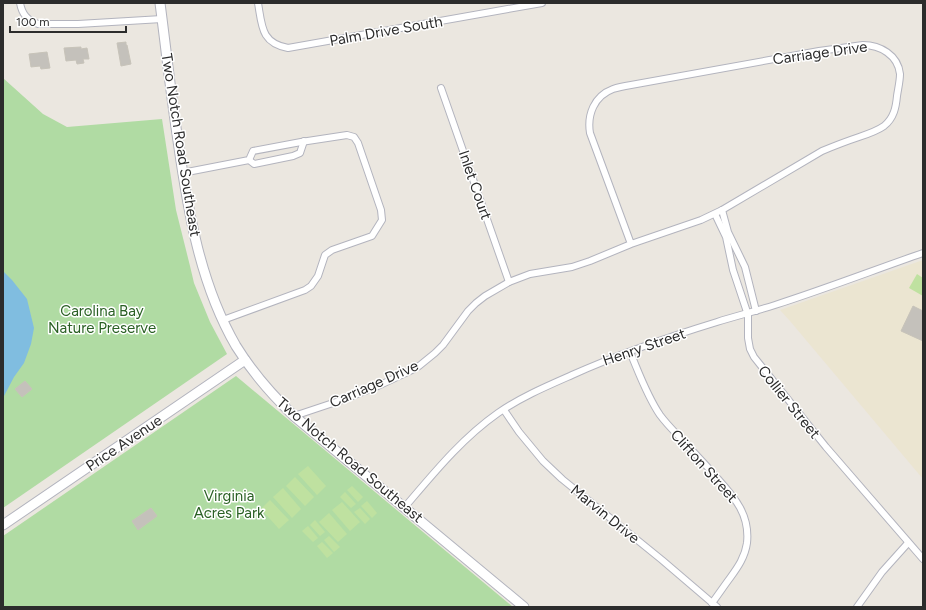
<svg xmlns="http://www.w3.org/2000/svg" width="926" height="610" font-family="Figtree,sans-serif">
  <style>
    .education { fill: #ebe5d1 }
    .green { fill: #b0dba3 }
    .pitch { fill: #bfe1a0 }
    .water { fill: #80bde0 }
    .building { fill: #c4c1bb; stroke: #c7c3b9 }
    .lines { fill: none; stroke-linecap: round; stroke-linejoin: round }
    .street-casing { stroke: #b3b4be; stroke-width: 8 }
    .secondary-casing { stroke: #b3b4be; stroke-width: 11 }
    .street { stroke: #fff; stroke-width: 6 }
    .secondary { stroke: #fff; stroke-width: 9 }
    .labels { text-anchor: middle; dominant-baseline: central; stroke-width: 3; stroke-linejoin: round; paint-order: stroke }
    .street-label { font-size: 15px; fill: #2c2c2c; stroke: #fff }
    .park-label { font-size: 15px; fill: #2a6024; stroke: #fff }
  </style>
  <rect width="100%" height="100%" fill="#ebe7e0"/>
  <path class="education" d="M 923,260 L 923,479 L 790,321 L 780,310 Z"/>
  <g class="green">
    <path d="M 3,78 L 43,114 L 67,127 L 162,119 L 176,210 L 190,266 L 194,283 L 210,322 L 227,354 L 3,508 Z"/>
    <path d="M 236,376 L 513,607 L 3,607 L 3,536 Z"/>
  </g>
  <g class="pitch">
    <path d="M 917,274 L 923,278 L 923,296 L 909,288 Z"/>
    <path d="M 308,466 L 326,486 L 317,495 L 298,474 Z"/>
    <path d="M 295,477 L 314,497 L 305,506 L 286,486 Z"/>
    <path d="M 352,486 L 363,497 L 358,502 L 347,490 Z"/>
    <path d="M 283,488 L 301,509 L 292,518 L 273,497 Z"/>
    <path d="M 345,492 L 356,504 L 351,508 L 340,497 Z"/>
    <path d="M 270,500 L 289,520 L 279,529 L 261,509 Z"/>
    <path d="M 367,501 L 377,513 L 372,518 L 361,506 Z"/>
    <path d="M 342,502 L 360,522 L 350,531 L 332,510 Z"/>
    <path d="M 360,508 L 370,519 L 365,524 L 354,512 Z"/>
    <path d="M 329,513 L 347,534 L 338,542 L 319,522 Z"/>
    <path d="M 315,520 L 325,532 L 320,536 L 310,525 Z"/>
    <path d="M 308,526 L 318,538 L 313,542 L 302,531 Z"/>
    <path d="M 329,536 L 340,547 L 334,552 L 324,540 Z"/>
    <path d="M 322,542 L 333,553 L 327,558 L 317,546 Z"/>
  </g>
  <path class="water" d="M 3,271 L 12,280 L 27,299 L 34,328 L 31,344 L 24,363 L 14,377 L 3,398 Z"/>
  <g class="building">
    <path d="M 126,42 L 126,45 L 127,45 L 131,64 L 121,66 L 117,43 Z"/>
    <path d="M 81,47 L 81,49 L 87,48 L 89,59 L 83,59 L 84,63 L 77,64 L 76,60 L 66,61 L 64,48 Z"/>
    <path d="M 47,52 L 50,68 L 41,69 L 40,66 L 31,67 L 29,54 Z"/>
    <path d="M 913,306 L 923,311 L 923,341 L 901,331 Z"/>
    <path d="M 25,381 L 32,389 L 22,397 L 15,389 Z"/>
    <path d="M 151,508 L 157,516 L 138,530 L 132,521 Z"/>
  </g>
  <g class="lines">
    <g class="street-casing">
      <g id="street">
        <path d="M 20,3 C 22,14 27,20 38,24 L 78,24 L 162,19"/>
        <path d="M 258,3 C 262,26 261,43 288,48 L 542,3"/>
        <path d="M 441,88 L 509,282"/>
        <path d="M 249,160 L 254,164 L 293,156 L 300,153 L 304,141"/>
        <path d="M 182,173 L 249,160 L 253,151 L 301,142 L 347,135 L 354,137 L 358,143 L 381,210 L 382,220 L 372,236 L 332,250 L 325,255 L 318,276 L 311,286 L 305,290 L 223,320"/>
        <path d="M 722,210 L 728,232 L 745,267 L 756,311"/>
        <path d="M 715,214 L 726,237 L 733,270 L 748,315 L 748,338 L 750,349 L 754,357 L 826,447 L 923,559"/>
        <path d="M 630,352 C 639,373 647,396 660,415 C 668,426 678,435 687,445 C 697,456 708,467 718,479 C 735,498 750,515 747,543 C 745,557 738,567 730,578 C 724,586 718,595 712,603"/>
        <path d="M 504,410 L 519,432 L 543,461 L 562,479 L 662,560 L 717,607"/>
        <path d="M 294,416 L 342,400 L 378,386 L 410,371 L 419,366 L 435,353 L 443,345 L 468,311 L 476,303 L 485,296 L 509,282 L 530,274 L 572,267 L 590,261 L 631,244 L 701,220 L 722,210 L 822,151 C 834,146 847,141 859,137 C 868,134 877,131 884,126 C 894,118 896,107 897,96 C 898,89 900,81 900,74 C 898,55 880,45 863,45 L 819,51 L 631,85 C 625,86 619,87 613,89 C 594,96 587,115 590,133 L 631,244"/>
        <path d="M 404,508 C 433,474 461,439 498,413 C 521,397 547,386 572,375 C 619,354 668,337 717,322 C 736,316 756,311 775,305 C 825,289 874,270 923,253"/>
        <path d="M 857,607 L 882,572 L 908,543"/>
      </g>
    </g>
    <g class="secondary-casing">
      <g id="secondary">
        <path d="M 160,3 C 166,49 171,95 178,141 C 188,211 200,284 236,346 C 252,372 272,395 294,416 L 524,607"/>
        <path d="M 3,525 L 245,360"/>
      </g>
    </g>
    <use href="#street" class="street"/>
    <use href="#secondary" class="secondary"/>
  </g>
  <g class="labels">
    <g class="street-label">
      <text transform="translate(386 31) rotate(-10)">Palm Drive South</text>
      <text transform="translate(820 53) rotate(-8)">Carriage Drive</text>
      <text transform="translate(181 145) rotate(81)">Two Notch Road Southeast</text>
      <text transform="translate(475 185) rotate(71)">Inlet Court</text>
      <text transform="translate(644 347) rotate(-19)">Henry Street</text>
      <text transform="translate(374 384) rotate(-24)">Carriage Drive</text>
      <text transform="translate(789 402) rotate(51)">Collier Street</text>
      <text transform="translate(124 443) rotate(-34)">Price Avenue</text>
      <text transform="translate(350 460) rotate(40)">Two Notch Road Southeast</text>
      <text transform="translate(704 466) rotate(48)">Clifton Street</text>
      <text transform="translate(605 514) rotate(39)">Marvin Drive</text>
    </g>
    <g class="park-label">
      <text x="102" y="311">Carolina Bay<tspan x="102" dy="17">Nature Preserve</tspan></text>
      <text x="229" y="496">Virginia<tspan x="229" dy="17">Acres Park</tspan></text>
    </g>
  </g>
  <rect width="926" height="610" fill="none" stroke="#2c2c2c" stroke-width="8"/>
  <path d="M10 26v6h116v-6" fill="none" stroke="#2c2c2c" stroke-width="2"/>
  <text x="16" y="26" font-size="12" fill="#2c2c2c" stroke="#ffffff" stroke-width="3" paint-order="stroke">100 m</text>
</svg>
